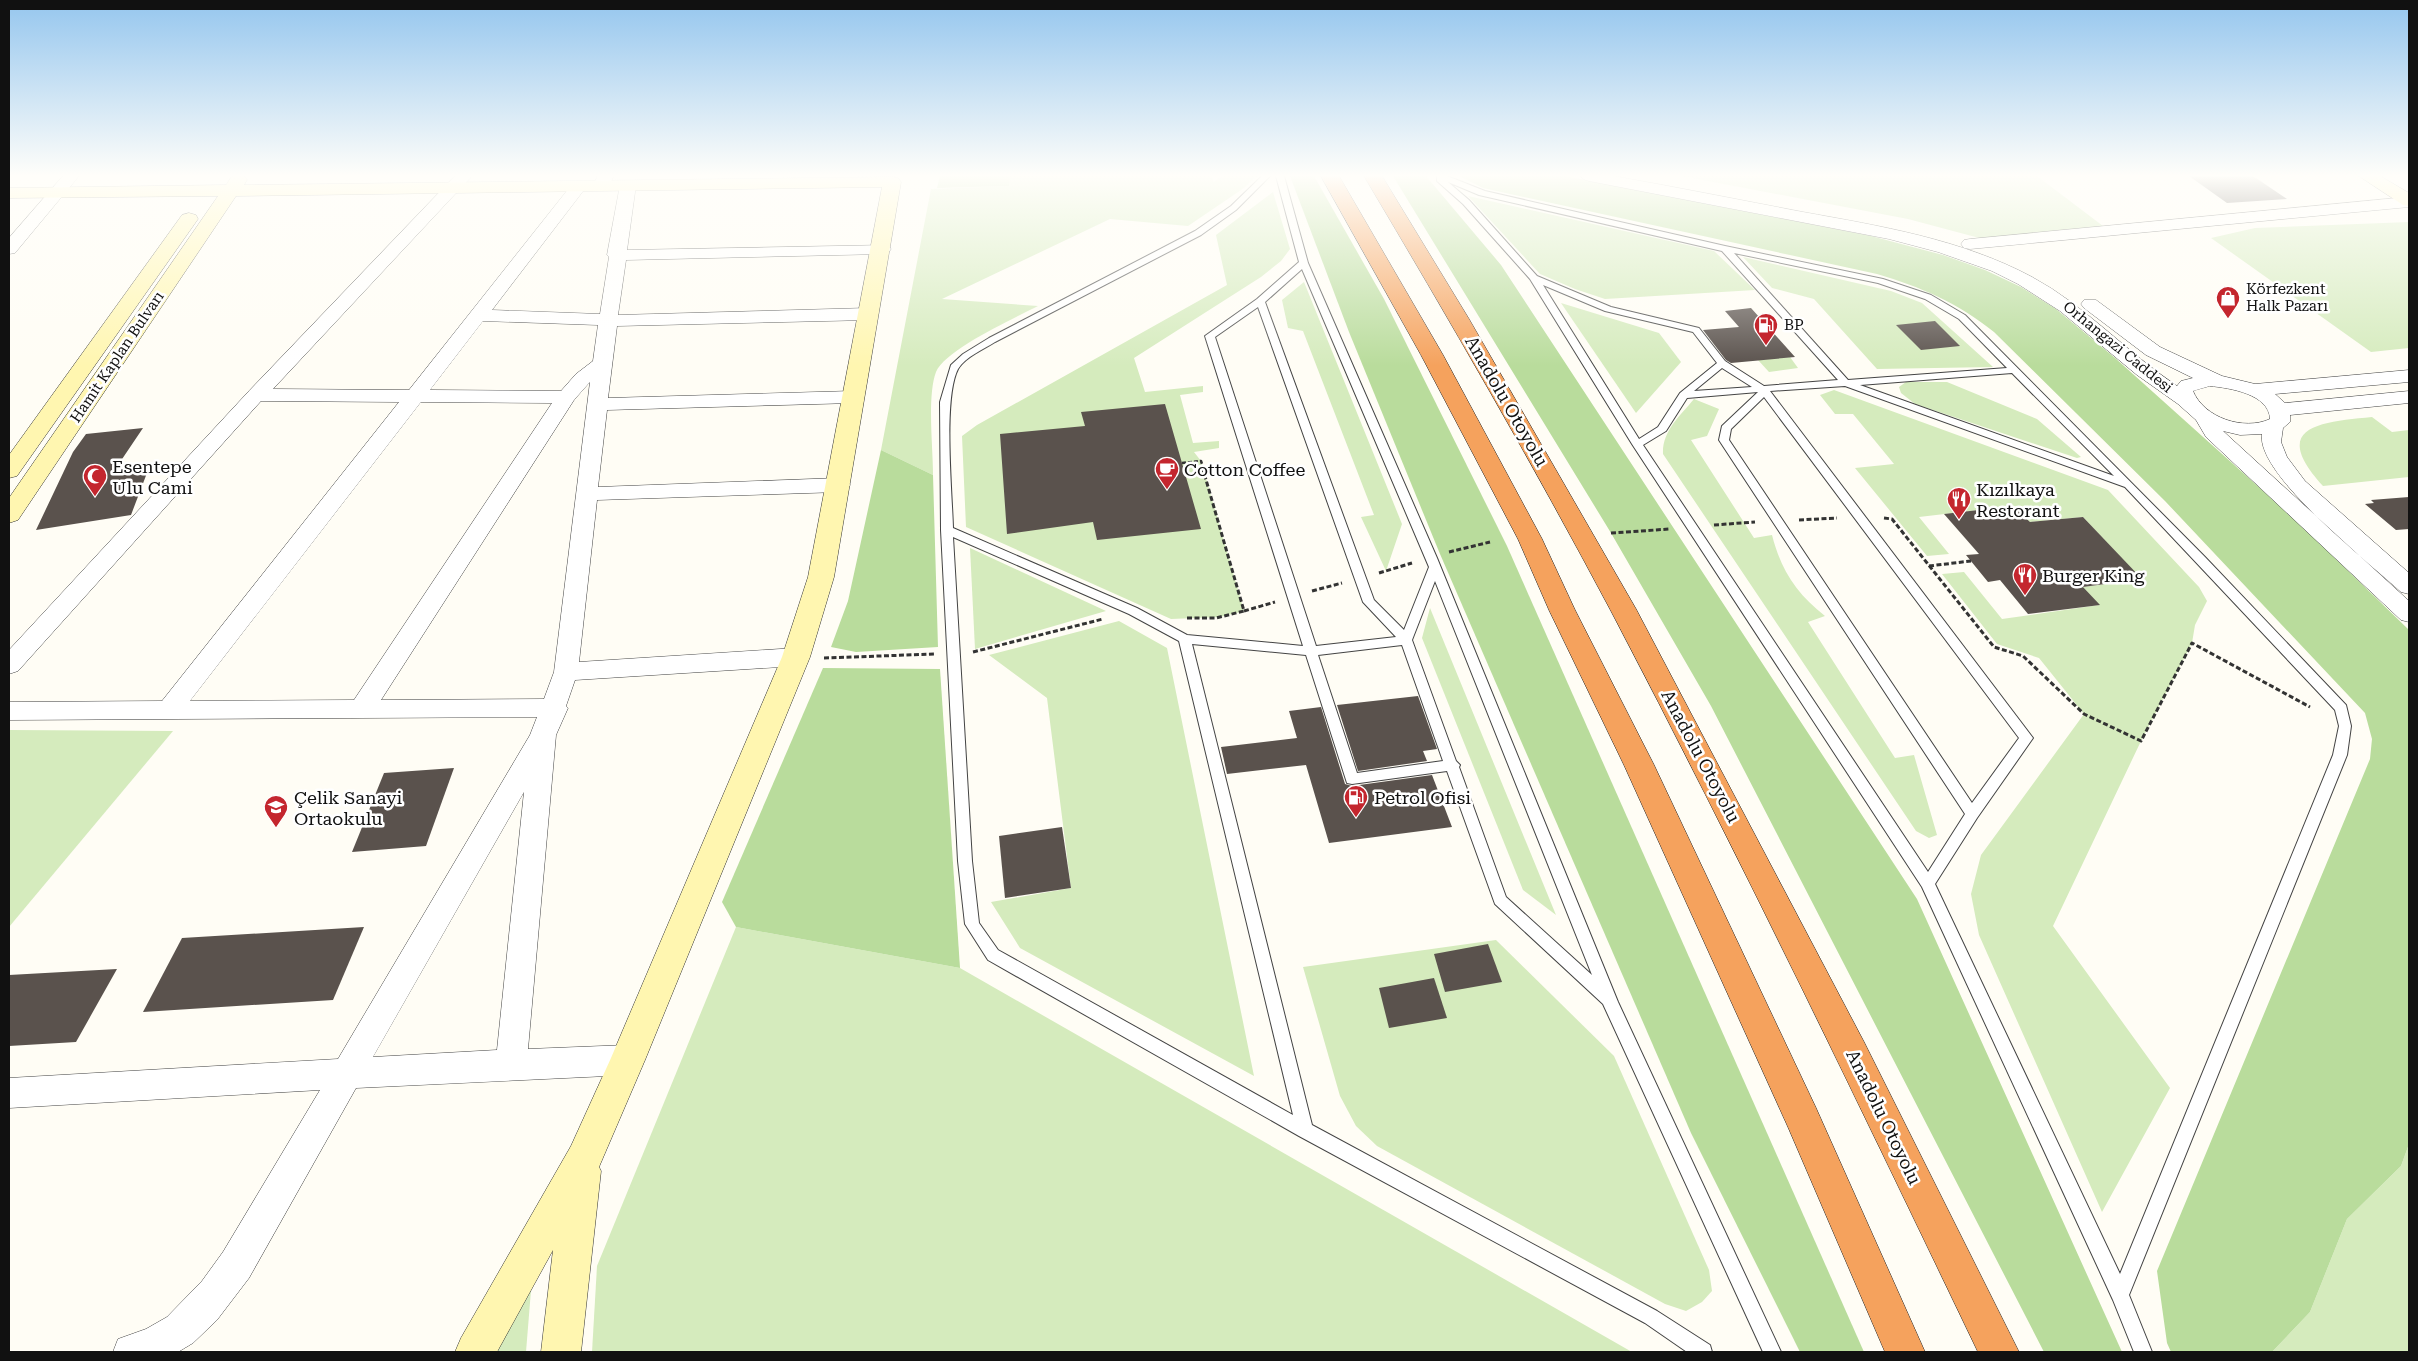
<svg xmlns="http://www.w3.org/2000/svg" width="2418" height="1361" font-family="'Roboto Serif',serif">
  <style>
    .green { fill: #d5ebbd }
    .forest { fill: #b9dc9c }
    .building { fill: #5a524d }
    .lines { fill: none; stroke-linecap: round; stroke-linejoin: round }
    .lane-casing { stroke: #444; stroke-width: 2 }
    .street-casing { stroke: #444; stroke-width: 1 }
    .secondary-casing { stroke: #333; stroke-width: 1 }
    .highway-casing { stroke: #222; stroke-width: 1 }
    .path-far1 { stroke: #333; stroke-width: 2.5; stroke-dasharray: 4 2; stroke-linecap: butt }
    .path { stroke: #333; stroke-width: 3; stroke-dasharray: 5 2.5; stroke-linecap: butt }
    .lane { fill: #fff; fill-rule: evenodd }
    .street { fill: #fff; fill-rule: evenodd }
    .secondary { fill: #fff6b0; fill-rule: evenodd }
    .highway { fill: #f5a25d; fill-rule: evenodd }
    .labels { text-anchor: middle; dominant-baseline: central; stroke-width: 5; stroke-linejoin: round; paint-order: stroke }
    .far-poi-label { font-size: 15px; fill: #111; stroke: #fff; text-anchor: start }
    .far-street-label { font-size: 15px; fill: #111; stroke: #fff }
    .street-label { font-size: 18px; fill: #111; stroke: #fff }
    .poi-label { font-size: 18px; fill: #111; stroke: #fff; text-anchor: start }
  </style>
  <rect width="100%" height="100%" fill="#fffdf5"/>
  <g class="green">
    <path d="M 1010,176 L 1212,176 L 1213,182 L 1223,176 L 1257,176 L 1244,188 L 1188,226 L 1110,219 L 942,299 L 1038,306 C 1015,318 946,349 936,372 C 927,396 933,448 933,475 L 881,450 L 931,189 L 1008,186 Z"/>
    <path d="M 1682,176 L 2037,176 L 2103,226 L 1983,239 L 1908,219 Z"/>
    <path d="M 1273,192 L 1290,249 L 1281,261 L 1261,277 L 1134,358 L 1145,392 L 1203,386 L 1203,392 L 1180,395 L 1193,443 L 1219,441 L 1219,448 L 1194,452 L 1201,461 L 1244,611 L 1220,617 L 1171,619 L 966,527 L 962,436 L 977,425 L 1227,285 L 1216,235 Z"/>
    <path d="M 1468,196 L 1714,251 L 1755,290 L 1605,299 L 1575,289 L 1540,274 Z"/>
    <path d="M 2409,222 L 2409,348 L 2371,352 L 2211,238 L 2255,228 Z"/>
    <path d="M 1743,257 L 1891,291 L 1922,303 L 1993,367 L 1877,369 L 1814,299 L 1772,288 Z"/>
    <path d="M 1304,282 L 1402,524 L 1386,571 L 1361,517 L 1374,515 L 1303,331 L 1288,328 L 1282,300 Z"/>
    <path d="M 1561,303 L 1659,333 L 1681,362 L 1636,413 Z"/>
    <path d="M 1790,357 L 1798,368 L 1769,372 L 1758,360 Z"/>
    <path d="M 1906,382 L 1947,382 L 2037,419 L 2081,457 L 2077,458 L 1915,404 L 1901,393 L 1899,387 Z"/>
    <path d="M 1834,390 L 2108,490 L 2199,587 L 2207,601 L 2195,625 L 2192,643 L 2141,741 L 2053,926 L 2170,1088 L 2102,1212 L 1979,935 L 1971,894 L 1981,855 L 2084,714 L 2039,658 L 1997,644 L 1942,574 L 1964,572 L 2002,619 L 2099,605 L 2083,587 L 2141,579 L 2083,517 L 2030,522 L 2013,506 L 1919,517 L 1949,554 L 1927,556 L 1855,468 L 1894,464 L 1853,414 L 1835,414 L 1820,395 Z"/>
    <path d="M 1694,399 L 1719,409 L 1707,436 L 1691,440 L 1754,538 L 1772,535 C 1781,570 1796,593 1825,616 L 1808,622 L 1895,758 L 1914,755 L 1937,835 L 1929,838 L 1916,831 L 1663,454 C 1662,431 1680,416 1694,399 Z"/>
    <path d="M 2372,417 L 2392,432 L 2409,430 L 2409,477 L 2323,486 C 2268,426 2321,422 2372,417 Z"/>
    <path d="M 970,548 L 1106,611 L 975,649 Z"/>
    <path d="M 1430,608 L 1556,915 L 1523,890 L 1422,638 Z"/>
    <path d="M 1119,621 L 1167,648 L 1254,1076 L 1020,948 L 991,902 L 1071,888 L 1047,698 L 989,655 Z"/>
    <path d="M 9,730 L 173,731 L 9,927 Z"/>
    <path d="M 736,927 L 960,968 L 1632,1352 L 592,1352 L 597,1266 Z"/>
    <path d="M 1496,940 L 1614,1056 L 1709,1270 L 1712,1291 L 1702,1302 L 1686,1311 L 1665,1304 L 1377,1146 L 1356,1126 L 1340,1096 L 1303,967 Z"/>
    <path d="M 2409,1144 L 2409,1352 L 2272,1352 L 2310,1312 L 2347,1219 L 2401,1166 Z"/>
    <path d="M 532,1278 L 526,1352 L 493,1352 Z"/>
  </g>
  <g class="forest">
    <path d="M 940,176 L 1010,176 L 1009,186 L 937,188 Z"/>
    <path d="M 1290,176 L 1314,176 L 1384,299 L 1507,546 L 1864,1352 L 1800,1352 L 1691,1133 L 1440,554 L 1349,332 Z"/>
    <path d="M 1393,176 L 1426,176 L 1501,265 L 1917,899 L 2122,1352 L 2044,1352 L 1711,706 L 1611,533 Z"/>
    <path d="M 1459,176 L 1565,176 L 1871,236 L 1943,255 L 1985,270 L 2021,287 L 2056,309 L 2114,357 L 2300,524 L 2409,630 L 2409,1144 L 2401,1166 L 2347,1219 L 2310,1312 L 2272,1352 L 2171,1352 L 2167,1343 L 2157,1271 L 2370,759 L 2372,739 L 2365,713 L 2165,501 L 1994,332 C 1958,303 1921,287 1877,274 L 1483,188 Z"/>
    <path d="M 881,450 L 933,475 L 938,647 L 856,652 L 831,647 L 848,601 Z"/>
    <path d="M 823,668 L 940,669 L 960,968 L 736,927 L 722,902 Z"/>
  </g>
  <g class="building">
    <path d="M 2189,176 L 2253,176 L 2287,199 L 2227,203 Z"/>
    <path d="M 1751,308 L 1795,357 L 1731,363 L 1726,360 L 1703,330 L 1739,327 L 1725,311 Z"/>
    <path d="M 1935,321 L 1960,346 L 1921,350 L 1896,325 Z"/>
    <path d="M 1165,404 L 1201,529 L 1097,540 L 1093,522 L 1007,534 L 1000,434 L 1085,426 L 1081,412 Z"/>
    <path d="M 143,428 L 114,471 L 150,465 L 131,515 L 36,530 L 73,452 L 86,434 Z"/>
    <path d="M 2409,497 L 2409,529 L 2396,530 L 2365,504 L 2374,503 L 2371,500 Z"/>
    <path d="M 2013,506 L 2030,522 L 2083,517 L 2142,579 L 2083,587 L 2100,605 L 2028,614 L 2000,580 L 1988,582 L 1966,555 L 1979,554 L 1944,514 Z"/>
    <path d="M 1418,696 L 1437,749 L 1423,751 L 1427,761 L 1358,771 L 1337,705 Z"/>
    <path d="M 1321,707 L 1345,784 L 1352,786 L 1432,775 L 1452,827 L 1329,843 L 1306,765 L 1227,774 L 1221,747 L 1297,738 L 1289,711 Z"/>
    <path d="M 454,768 L 426,846 L 352,852 L 384,773 Z"/>
    <path d="M 1062,827 L 1071,888 L 1005,898 L 999,836 Z"/>
    <path d="M 364,927 L 333,1000 L 143,1012 L 182,938 Z"/>
    <path d="M 1488,944 L 1502,982 L 1445,992 L 1434,954 Z"/>
    <path d="M 117,969 L 76,1042 L 9,1046 L 9,975 Z"/>
    <path d="M 1434,978 L 1447,1018 L 1389,1028 L 1379,988 Z"/>
  </g>
  <g class="lines">
    <g class="lane-casing">
      <g id="lane">
        <path d="M 1262,176 L 1270,176 L 1236,210 L 1201,235 L 995,342 C 984,349 965,357 958,369 C 943,398 952,492 953,528 L 1137,608 L 1187,635 L 1303,646 L 1205,336 L 1257,299 L 1299,262 L 1276,176 L 1284,176 L 1308,263 L 1437,558 L 1618,1002 L 1781,1352 L 1763,1352 L 1603,1004 L 1495,904 L 1447,771 L 1352,784 L 1347,783 L 1306,655 L 1192,644 L 1312,1125 L 1657,1311 L 1710,1345 L 1712,1352 L 1687,1352 L 1645,1323 L 1299,1136 L 988,960 L 965,924 L 958,861 L 941,530 L 940,402 L 951,365 L 963,354 L 989,338 L 1195,231 L 1231,206 ZM 1302,269 L 1429,567 L 1404,630 L 1374,600 L 1265,302 ZM 1258,307 L 1363,602 L 1396,637 L 1316,646 L 1215,337 ZM 953,537 L 1129,614 L 1179,641 L 1293,1115 L 998,950 L 979,923 L 972,861 ZM 1435,581 L 1592,975 L 1506,897 L 1459,767 L 1460,765 L 1456,761 L 1412,640 ZM 1402,645 L 1443,761 L 1357,773 L 1318,655 Z"/>
        <path d="M 1437,176 L 1447,176 L 1485,191 L 1725,246 L 1883,279 L 1931,295 L 1965,315 L 2205,557 L 2346,705 L 2351,726 L 2347,755 L 2129,1295 L 2152,1352 L 2134,1352 L 2113,1300 L 1922,887 L 1632,444 L 1530,279 L 1463,204 L 1437,181 ZM 1448,182 L 1479,195 L 1722,251 L 1838,380 L 1764,386 L 1725,361 L 1699,328 L 1611,307 L 1537,276 L 1469,200 ZM 1734,253 L 1878,283 L 1925,299 L 1959,319 L 2007,368 L 1848,380 ZM 1543,285 L 1605,311 L 1693,332 L 1717,363 L 1680,393 L 1658,427 L 1639,439 ZM 1722,368 L 1752,387 L 1694,391 ZM 2012,373 L 2114,476 L 1860,385 ZM 1845,386 L 2125,487 L 2335,710 L 2339,726 L 2333,755 L 2120,1274 L 1935,884 L 1977,818 L 2033,738 L 1770,391 ZM 1758,392 L 1722,426 L 1719,440 L 1965,814 L 1928,872 L 1643,445 L 1666,431 L 1687,398 ZM 1764,397 L 2019,738 L 1972,803 L 1729,440 L 1731,429 Z"/>
      </g>
    </g>
    <g class="street-casing">
      <g id="street">
        <path d="M 63,176 L 79,176 L 15,253 L 9,254 L 9,238 Z"/>
        <path d="M 455,176 L 472,176 L 273,389 L 409,390 L 573,183 L 585,183 L 587,186 L 492,310 L 600,314 L 609,257 L 607,255 L 620,185 L 622,182 L 634,182 L 636,185 L 627,250 L 888,245 L 891,249 L 888,253 L 882,254 L 626,260 L 618,315 L 868,308 L 875,310 L 877,314 L 875,318 L 868,320 L 617,326 L 608,398 L 853,391 L 860,393 L 863,397 L 860,401 L 853,403 L 607,410 L 598,487 L 839,478 L 847,480 L 850,485 L 847,490 L 839,492 L 597,500 L 579,662 L 796,648 L 805,651 L 808,657 L 805,663 L 796,666 L 575,680 L 566,706 L 568,708 L 556,735 L 528,1049 L 628,1045 L 639,1050 L 644,1060 L 639,1070 L 628,1075 L 356,1088 L 249,1278 L 217,1320 L 193,1343 L 178,1352 L 113,1352 L 118,1339 L 146,1329 L 167,1317 L 202,1281 L 223,1252 L 320,1090 L 9,1108 L 9,1078 L 338,1059 L 530,735 L 537,717 L 9,720 L 9,702 L 162,701 L 399,402 L 261,401 L 18,671 L 9,674 L 9,650 L 249,391 ZM 483,321 L 598,325 L 593,361 L 576,374 L 561,391 L 430,390 ZM 590,382 L 554,672 L 544,699 L 381,700 L 574,400 ZM 421,402 L 552,403 L 354,700 L 190,701 ZM 524,792 L 497,1050 L 373,1057 Z"/>
        <path d="M 598,176 L 614,176 L 607,188 L 595,188 L 593,185 Z"/>
        <path d="M 1581,176 L 1613,176 C 1676,187 1740,200 1803,212 C 1880,226 1961,239 2032,277 C 2086,306 2126,352 2177,386 L 2181,381 L 2193,378 L 2146,355 L 2084,308 L 2081,304 L 2084,300 L 2096,300 L 2160,347 L 2222,376 L 2255,384 L 2409,370 L 2409,382 L 2275,394 L 2285,403 L 2409,391 L 2409,403 L 2290,415 L 2290,422 L 2283,428 L 2281,442 L 2287,457 L 2305,481 L 2409,573 L 2409,594 L 2401,592 C 2370,563 2256,475 2262,434 L 2240,435 L 2223,431 L 2409,601 L 2409,622 L 2401,620 L 2206,437 L 2196,420 L 2178,404 L 2137,375 L 2060,311 L 2018,284 L 1992,271 L 1938,252 L 1889,239 L 1589,181 L 1583,179 ZM 2210,386 C 2230,388 2269,394 2270,419 C 2244,431 2204,418 2193,391 Z"/>
        <path d="M 2409,197 L 2409,207 L 1970,249 L 1964,248 L 1961,244 L 1964,240 L 1970,239 Z"/>
      </g>
    </g>
    <g class="secondary-casing">
      <g id="secondary">
        <path d="M 232,176 L 244,176 L 247,180 L 244,185 L 892,177 L 898,178 L 901,182 L 834,577 L 810,657 L 645,1060 L 599,1167 L 601,1171 L 581,1352 L 541,1352 L 553,1250 L 497,1352 L 455,1352 L 461,1338 L 571,1146 L 611,1058 L 782,657 L 808,577 L 882,187 L 236,196 L 18,520 L 9,523 L 9,498 L 218,196 L 9,198 L 9,188 L 226,185 Z"/>
        <path d="M 2359,176 L 2380,176 L 2409,193 L 2409,206 L 2403,205 Z"/>
        <path d="M 189,213 L 196,215 L 198,219 L 17,476 L 9,478 L 9,455 L 182,215 Z"/>
      </g>
    </g>
    <g class="highway-casing">
      <g id="highway">
        <path d="M 1321,176 L 1339,176 L 1443,355 L 1542,539 L 1575,610 L 1654,765 L 1816,1108 L 1925,1352 L 1885,1352 L 1788,1127 L 1624,765 L 1549,610 L 1518,539 L 1421,355 Z"/>
        <path d="M 1364,176 L 1382,176 L 1469,319 L 1636,609 L 1864,1042 L 2019,1352 L 1978,1352 C 1859,1104 1739,855 1611,611 C 1533,464 1449,319 1364,176 Z"/>
      </g>
    </g>
    <path class="path-far1" d="M 1182,463 L 1201,461 L 1203,467"/>
    <g class="path">
      <path d="M 1884,518 L 1892,519 L 1994,647 L 2023,656 L 2084,714 L 2141,741 L 2192,643 L 2310,707"/>
      <path d="M 1799,520 L 1837,518"/>
      <path d="M 1714,525 L 1755,522"/>
      <path d="M 1611,533 L 1670,529"/>
      <path d="M 1449,552 L 1490,542"/>
      <path d="M 1929,566 L 1971,561"/>
      <path d="M 1379,573 L 1412,563"/>
      <path d="M 1312,591 L 1342,583"/>
      <path d="M 1244,611 L 1275,602"/>
      <path d="M 1187,618 L 1216,618 L 1244,611 L 1202,466"/>
      <path d="M 973,652 L 1103,619"/>
      <path d="M 824,658 L 935,654"/>
    </g>
    <use href="#lane" class="lane"/>
    <use href="#street" class="street"/>
    <use href="#secondary" class="secondary"/>
    <use href="#highway" class="highway"/>
  </g>
  <linearGradient id="sky" x2="0" y2="1"><stop stop-color="#95c6ee"/><stop offset="0.48" stop-color="#fffefa"/><stop offset="1" stop-color="#fffefa" stop-opacity="0"/></linearGradient>
  <rect width="2418" height="366" fill="url(#sky)"/>
  <defs>
    <g id="shop-pin" transform="scale(1.25)"><path d="M0 17L-7.5 6A9.5 9.5 0 1 1 7.5 6Z" fill="#c4262e" stroke="#fff"/><path d="M-5-2.5h2.3a2.7 3.5 0 0 1 5.4 0H5L5.5 6h-11ZM-1.5-2.5h3a1.5 2.3 0 0 0-3 0Z" fill="#fff"/></g>
    <g id="fuel-pin" transform="scale(1.25)"><path d="M0 17L-7.5 6A9.5 9.5 0 1 1 7.5 6Z" fill="#c4262e" stroke="#fff"/><path d="M-5.5-6h7V0h2V4h1.3V-2.5L3-4.5l.8-.8L6-3V5H2.5V1h-1V6h-7ZM-4.2-4.7v3.2H.2V-4.7Z" fill="#fff"/></g>
    <g id="cafe-pin" transform="scale(1.25)"><path d="M0 17L-7.5 6A9.5 9.5 0 1 1 7.5 6Z" fill="#c4262e" stroke="#fff"/><path d="M-5.5-4.5H6V0H3Q3 3.5 0 3.5H-2.5Q-5.5 3.5-5.5 0ZM3-3.2v2h1.7v-2ZM-6 4.5H4V6H-6Z" fill="#fff"/></g>
    <g id="mosque-pin" transform="scale(1.25)"><path d="M0 17L-7.5 6A9.5 9.5 0 1 1 7.5 6Z" fill="#c4262e" stroke="#fff"/><path d="M3.5-4.9A6 6 0 1 0 3.5 4.9A5 5 0 1 1 3.5-4.9Z" fill="#fff"/></g>
    <g id="restaurant-pin" transform="scale(1.25)"><path d="M0 17L-7.5 6A9.5 9.5 0 1 1 7.5 6Z" fill="#c4262e" stroke="#fff"/><path d="M-5-6h1v4h1v-4h1v4h1v-4h1v5L-1.5 .5V6h-2V.5L-5-1ZM5-6V6H3V1.5H1.5Q1.5-4 5-6Z" fill="#fff"/></g>
    <g id="school-pin" transform="scale(1.25)"><path d="M0 17L-7.5 6A9.5 9.5 0 1 1 7.5 6Z" fill="#c4262e" stroke="#fff"/><path d="M0-5L7-2L0 1L-7-2ZM-4 1L0 2.5L4 1V4Q0 6-4 4Z" fill="#fff"/></g>
  </defs>
  <g fill-rule="evenodd">
    <use href="#shop-pin" x="2228" y="298"/>
    <use href="#fuel-pin" x="1766" y="325"/>
    <use href="#cafe-pin" x="1167" y="469"/>
    <use href="#mosque-pin" x="95" y="476"/>
    <use href="#restaurant-pin" x="1959" y="499"/>
    <use href="#restaurant-pin" x="2025" y="575"/>
    <use href="#fuel-pin" x="1356" y="797"/>
    <use href="#school-pin" x="276" y="807"/>
  </g>
  <g class="labels">
    <g class="far-poi-label">
      <text x="2246" y="289">Körfezkent<tspan x="2246" dy="17">Halk Pazarı</tspan></text>
      <text x="1784" y="325">BP</text>
    </g>
    <g class="far-street-label">
      <text transform="translate(2118 347) rotate(39)">Orhangazi Caddesi</text>
      <text transform="translate(117 357) rotate(-56)">Hamit Kaplan Bulvarı</text>
    </g>
    <g class="street-label">
      <text transform="translate(1507 401) rotate(60)">Anadolu Otoyolu</text>
      <text transform="translate(1701 756) rotate(62)">Anadolu Otoyolu</text>
      <text transform="translate(1884 1117) rotate(64)">Anadolu Otoyolu</text>
    </g>
    <g class="poi-label">
      <text x="112" y="466">Esentepe<tspan x="112" dy="21">Ulu Cami</tspan></text>
      <text x="1184" y="469">Cotton Coffee</text>
      <text x="1976" y="489">Kızılkaya<tspan x="1976" dy="21">Restorant</tspan></text>
      <text x="2042" y="575">Burger King</text>
      <text x="294" y="797">Çelik Sanayi<tspan x="294" dy="21">Ortaokulu</tspan></text>
      <text x="1374" y="797">Petrol Ofisi</text>
    </g>
  </g>
  <rect width="2418" height="1361" fill="none" stroke="#111111" stroke-width="20"/>
</svg>
